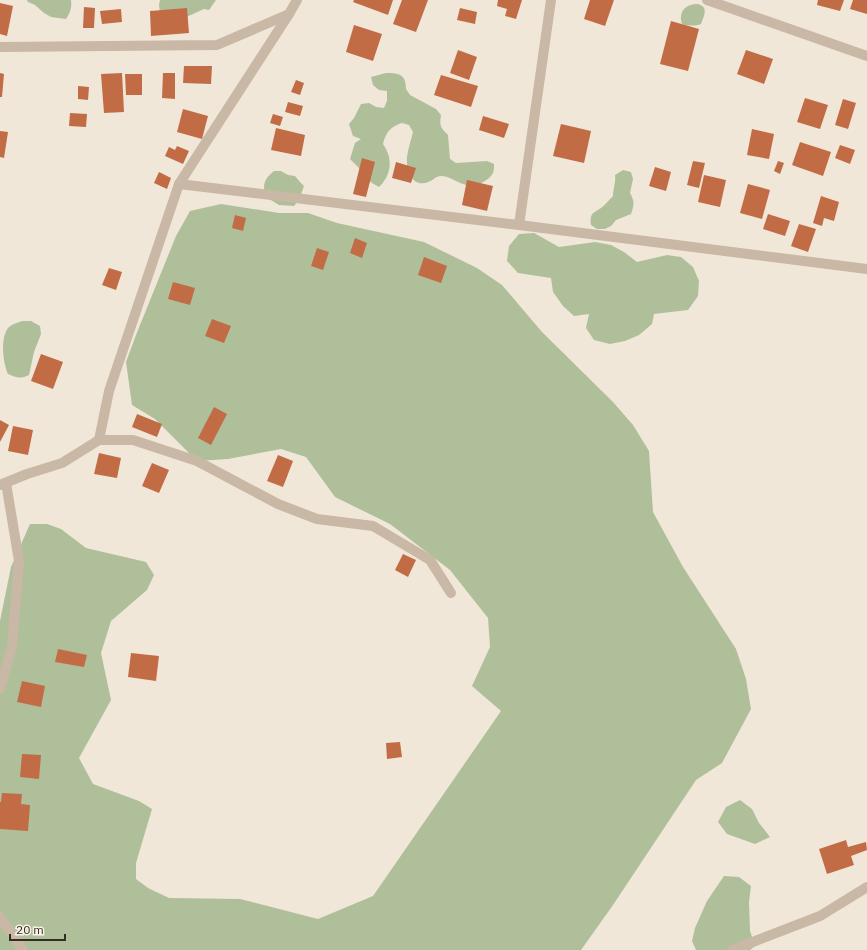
<svg xmlns="http://www.w3.org/2000/svg" width="867" height="950" font-family="'IBM Plex Sans',sans-serif">
  <style>
    .green { fill: #afbf9a }
    .building { fill: #c26c45 }
    .lines { fill: none; stroke-linecap: round; stroke-linejoin: round }
    .minor { stroke: #c8b8a5; stroke-width: 10 }
  </style>
  <rect width="100%" height="100%" fill="#f0e7d9"/>
  <g class="green">
    <path d="M 27,0 L 71,0 C 72,8 70,13 66,19 L 51,17 L 44,13 L 35,5 L 28,2 Z"/>
    <path d="M 160,0 L 216,0 L 209,10 L 204,9 L 182,19 L 160,13 L 159,5 Z"/>
    <path d="M 698,4 C 709,7 704,16 701,24 C 696,26 688,26 682,24 C 679,16 682,7 691,5 C 693,4 695,4 698,4 Z"/>
    <path d="M 386,73 C 400,73 406,75 406,89 L 410,95 L 436,109 L 441,115 C 439,126 441,128 448,135 L 450,159 L 456,163 L 487,161 L 494,164 C 494,167 494,171 493,173 C 488,182 475,187 466,185 C 458,183 451,177 442,176 C 436,175 432,182 425,183 C 411,186 406,168 407,157 C 408,149 411,140 413,132 L 409,125 L 402,123 C 390,127 386,132 383,144 C 393,158 392,175 379,187 L 372,183 L 365,177 L 361,170 L 350,159 L 355,143 L 361,139 L 353,136 L 349,124 L 354,118 L 361,104 L 369,103 L 376,107 L 384,108 L 387,101 L 387,91 L 379,90 L 373,85 L 371,77 Z"/>
    <path d="M 623,170 L 631,172 L 633,179 L 630,193 C 635,202 634,205 631,214 L 616,220 L 611,226 L 605,229 L 597,229 L 591,225 C 590,213 592,214 601,208 C 606,204 609,200 613,196 C 613,189 616,182 615,175 Z"/>
    <path d="M 274,171 L 281,171 L 288,175 L 295,176 L 300,182 L 304,186 L 299,200 L 294,206 L 279,205 L 266,197 C 262,185 264,179 274,171 Z"/>
    <path d="M 221,204 L 279,213 L 308,213 L 337,223 L 424,242 L 477,268 L 502,285 L 542,332 L 613,402 L 633,425 L 649,451 L 653,512 L 683,567 L 736,649 L 746,679 L 751,709 L 722,763 L 696,780 L 613,905 L 581,950 L 0,950 L 0,621 L 11,567 L 30,524 L 47,524 L 61,529 L 86,548 L 146,562 L 154,575 L 147,590 L 111,621 L 101,653 L 111,700 L 79,758 L 93,784 L 139,801 L 152,809 L 136,863 L 136,879 L 148,888 L 169,898 L 240,899 L 318,919 L 373,896 L 501,711 L 472,686 L 490,647 L 488,618 L 450,570 L 390,524 L 335,497 L 306,457 L 281,449 L 228,459 L 197,461 L 155,419 L 132,405 L 126,362 L 136,335 L 176,236 L 190,211 Z"/>
    <path d="M 534,233 L 559,247 L 595,242 L 611,245 L 624,252 L 637,262 L 667,255 L 681,257 L 693,267 L 699,281 L 698,296 L 688,310 L 654,314 L 652,324 L 639,335 L 625,341 L 610,344 L 594,340 L 586,328 L 589,314 L 574,316 L 563,306 L 553,292 L 551,278 L 518,273 L 507,261 L 509,246 L 519,234 Z"/>
    <path d="M 22,321 L 31,321 L 40,326 L 41,334 L 34,352 L 29,375 C 20,379 17,378 8,374 C 3,362 0,339 8,328 C 12,324 17,323 22,321 Z"/>
    <path d="M 740,800 L 752,809 L 759,823 L 770,837 L 755,844 L 727,834 L 718,822 L 726,807 Z"/>
    <path d="M 724,876 L 739,877 L 751,886 L 749,902 L 750,931 L 755,946 L 750,950 L 696,950 L 692,941 L 695,928 L 707,901 Z"/>
  </g>
  <g class="building">
    <path d="M 354,0 L 393,0 L 388,15 L 353,2 Z"/>
    <path d="M 402,0 L 428,0 L 416,32 L 393,24 Z"/>
    <path d="M 498,0 L 522,0 L 516,19 L 505,16 L 507,9 L 497,6 Z"/>
    <path d="M 590,0 L 614,0 L 605,26 L 584,19 Z"/>
    <path d="M 818,0 L 844,0 L 840,11 L 817,5 Z"/>
    <path d="M 853,0 L 867,0 L 867,14 L 850,9 Z"/>
    <path d="M 0,3 L 13,6 L 7,36 L 0,34 Z"/>
    <path d="M 84,7 L 95,8 L 94,28 L 83,28 Z"/>
    <path d="M 187,8 L 189,33 L 151,36 L 150,11 Z"/>
    <path d="M 460,8 L 477,12 L 475,24 L 457,20 Z"/>
    <path d="M 121,9 L 122,22 L 102,24 L 100,11 Z"/>
    <path d="M 671,21 L 699,29 L 688,71 L 660,64 Z"/>
    <path d="M 354,25 L 382,34 L 373,61 L 346,52 Z"/>
    <path d="M 458,50 L 477,57 L 469,80 L 450,73 Z"/>
    <path d="M 746,50 L 773,59 L 764,84 L 737,74 Z"/>
    <path d="M 184,66 L 212,66 L 211,84 L 183,83 Z"/>
    <path d="M 0,73 L 4,74 L 2,97 L 0,97 Z"/>
    <path d="M 122,73 L 124,112 L 104,113 L 101,74 Z"/>
    <path d="M 163,73 L 175,73 L 175,99 L 162,98 Z"/>
    <path d="M 125,74 L 142,74 L 142,95 L 126,95 Z"/>
    <path d="M 441,75 L 478,86 L 471,107 L 434,95 Z"/>
    <path d="M 296,80 L 304,83 L 300,95 L 291,92 Z"/>
    <path d="M 78,86 L 89,87 L 88,100 L 78,99 Z"/>
    <path d="M 805,98 L 828,105 L 820,129 L 797,122 Z"/>
    <path d="M 843,99 L 856,103 L 848,129 L 835,125 Z"/>
    <path d="M 288,102 L 303,106 L 300,116 L 285,112 Z"/>
    <path d="M 183,109 L 208,116 L 202,139 L 177,132 Z"/>
    <path d="M 70,113 L 87,114 L 86,127 L 69,126 Z"/>
    <path d="M 273,114 L 283,117 L 280,126 L 270,123 Z"/>
    <path d="M 483,116 L 509,124 L 504,138 L 479,130 Z"/>
    <path d="M 561,124 L 591,131 L 584,163 L 553,156 Z"/>
    <path d="M 276,128 L 305,135 L 301,156 L 271,150 Z"/>
    <path d="M 752,129 L 774,134 L 769,159 L 747,155 Z"/>
    <path d="M 0,131 L 8,132 L 4,158 L 0,157 Z"/>
    <path d="M 800,142 L 831,152 L 823,176 L 792,165 Z"/>
    <path d="M 840,145 L 855,150 L 850,164 L 835,158 Z"/>
    <path d="M 177,146 L 189,151 L 183,164 L 165,156 L 169,147 L 175,150 Z"/>
    <path d="M 362,158 L 375,162 L 366,197 L 353,194 Z"/>
    <path d="M 693,161 L 705,163 L 699,188 L 687,185 Z"/>
    <path d="M 778,161 L 784,163 L 780,174 L 774,171 Z"/>
    <path d="M 396,162 L 416,168 L 411,183 L 392,178 Z"/>
    <path d="M 655,167 L 671,172 L 666,191 L 649,186 Z"/>
    <path d="M 159,172 L 171,178 L 167,189 L 154,183 Z"/>
    <path d="M 704,175 L 726,180 L 720,207 L 698,202 Z"/>
    <path d="M 467,180 L 493,186 L 487,211 L 462,205 Z"/>
    <path d="M 748,184 L 770,190 L 762,219 L 740,213 Z"/>
    <path d="M 821,196 L 839,202 L 834,221 L 824,218 L 822,226 L 813,223 Z"/>
    <path d="M 768,214 L 790,221 L 785,236 L 763,229 Z"/>
    <path d="M 235,215 L 246,218 L 243,231 L 232,228 Z"/>
    <path d="M 799,224 L 816,229 L 808,252 L 791,246 Z"/>
    <path d="M 355,238 L 367,243 L 362,258 L 350,253 Z"/>
    <path d="M 317,248 L 329,252 L 323,270 L 311,266 Z"/>
    <path d="M 424,257 L 447,266 L 441,283 L 418,275 Z"/>
    <path d="M 109,268 L 122,272 L 116,290 L 102,285 Z"/>
    <path d="M 173,282 L 195,288 L 190,305 L 168,299 Z"/>
    <path d="M 212,319 L 231,326 L 224,343 L 205,336 Z"/>
    <path d="M 41,354 L 63,362 L 53,389 L 31,381 Z"/>
    <path d="M 214,407 L 227,414 L 211,445 L 198,438 Z"/>
    <path d="M 137,414 L 162,424 L 157,437 L 132,427 Z"/>
    <path d="M 0,420 L 9,425 L 0,442 Z"/>
    <path d="M 13,426 L 33,430 L 28,455 L 8,451 Z"/>
    <path d="M 99,453 L 121,458 L 117,478 L 94,474 Z"/>
    <path d="M 278,455 L 293,461 L 283,487 L 267,481 Z"/>
    <path d="M 152,463 L 169,470 L 159,493 L 142,486 Z"/>
    <path d="M 403,554 L 416,560 L 408,577 L 395,570 Z"/>
    <path d="M 58,649 L 87,655 L 84,667 L 55,662 Z"/>
    <path d="M 131,653 L 159,656 L 156,681 L 128,677 Z"/>
    <path d="M 22,681 L 45,686 L 41,707 L 17,702 Z"/>
    <path d="M 400,742 L 402,757 L 387,759 L 386,743 Z"/>
    <path d="M 22,754 L 41,755 L 39,779 L 20,777 Z"/>
    <path d="M 2,793 L 22,794 L 21,804 L 30,805 L 28,831 L 0,829 L 0,802 L 1,802 Z"/>
    <path d="M 846,840 L 848,847 L 866,842 L 867,850 L 851,856 L 854,865 L 827,874 L 819,849 Z"/>
  </g>
  <g class="lines">
    <g class="minor">
      <path d="M 707,0 L 867,56"/>
      <path d="M 0,47 L 217,45 L 289,14"/>
      <path d="M 179,184 L 519,225 L 867,269"/>
      <path d="M 519,225 L 551,0"/>
      <path d="M 99,440 L 109,391 L 179,184 L 289,14 L 297,0"/>
      <path d="M 0,485 L 27,474 L 62,463 L 99,440 L 133,440 L 197,461 L 278,504 L 317,519 L 373,526 L 430,560 L 451,593"/>
      <path d="M 0,689 L 12,647 L 19,561 L 6,483"/>
      <path d="M 0,917 L 23,950"/>
      <path d="M 732,950 L 820,916 L 867,887"/>
    </g>
  </g>
  <path d="M10 934v6h55v-6" fill="none" stroke="#342c26" stroke-width="2"/>
  <text x="16" y="934" font-size="12" fill="#342c26" stroke="#f8f1e5" stroke-width="3" paint-order="stroke">20 m</text>
</svg>
